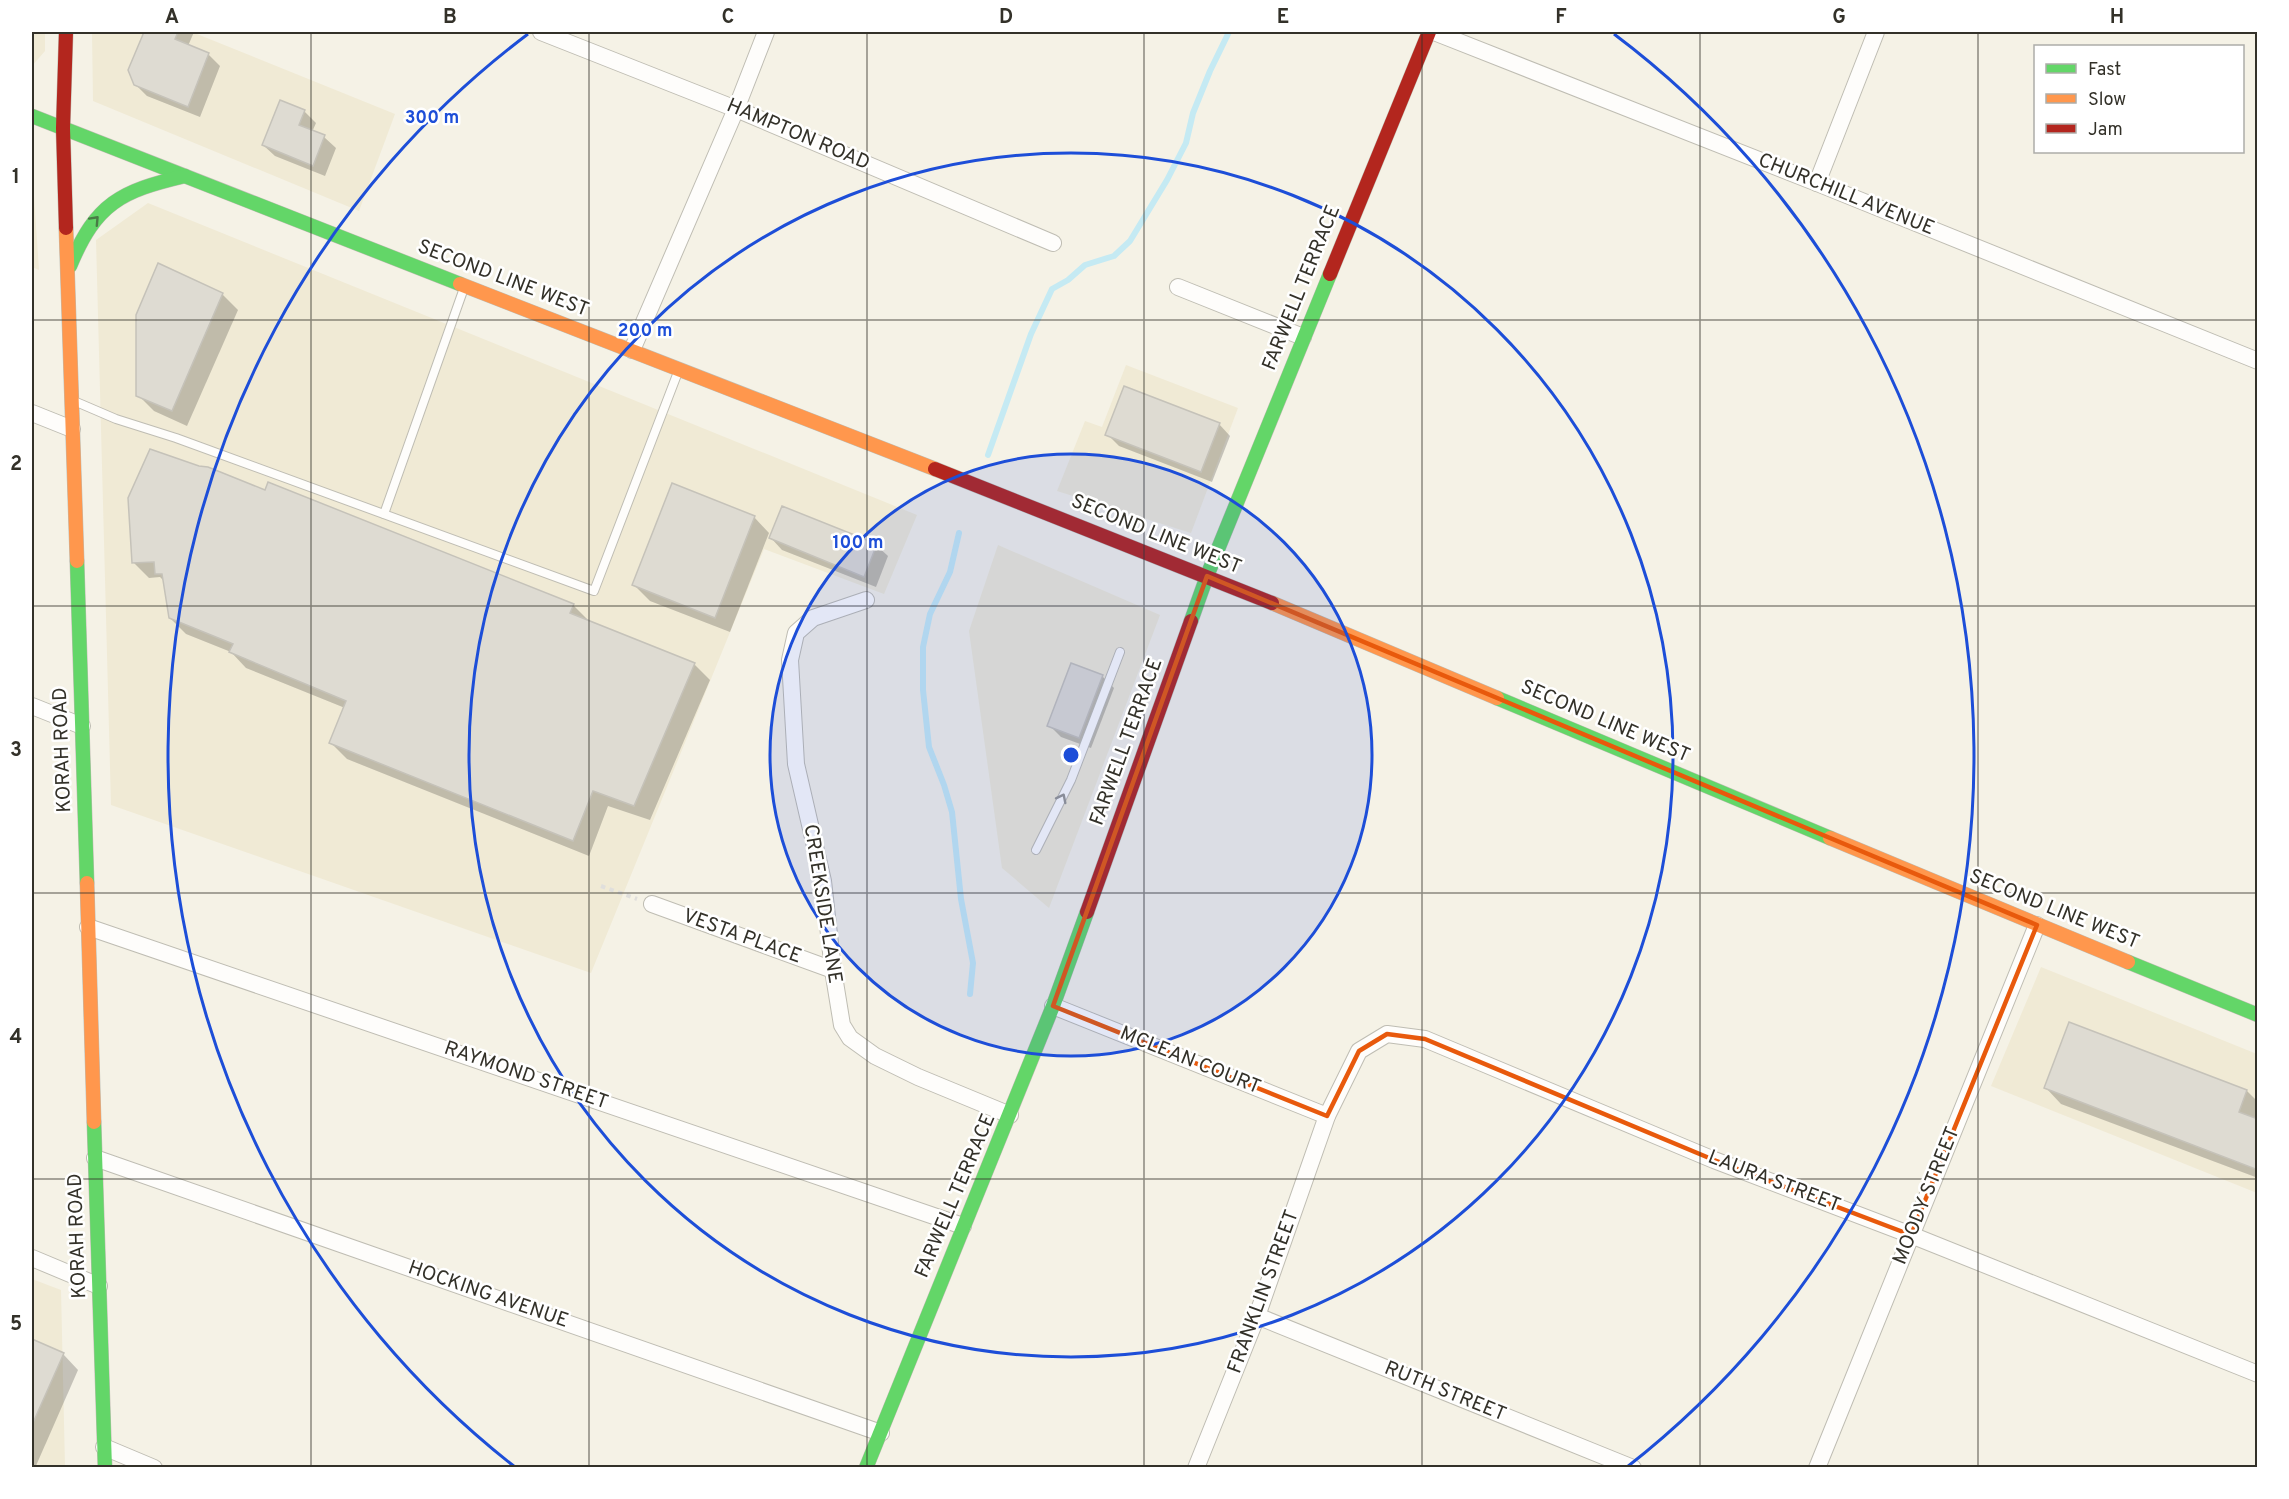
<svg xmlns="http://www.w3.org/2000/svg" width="2289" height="1499" font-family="Overpass,sans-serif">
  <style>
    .built { fill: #f0ead5 }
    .shadow { fill: #0003 }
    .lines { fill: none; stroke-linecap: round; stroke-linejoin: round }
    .stream { stroke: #c5eaf3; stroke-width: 6 }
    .building { fill: #dedbd2; stroke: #c5c2b9; stroke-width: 1.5 }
    .lane-casing { stroke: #bfbdb3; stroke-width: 10 }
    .street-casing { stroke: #bfbdb3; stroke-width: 18 }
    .fast-casing { stroke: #bfbdb3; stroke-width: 15 }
    .slow-casing { stroke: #bfbdb3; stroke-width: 15 }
    .jam-casing { stroke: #bfbdb3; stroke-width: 15 }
    .path { stroke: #e0dfdc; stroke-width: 4; stroke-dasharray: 4.5 4.5; stroke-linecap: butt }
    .lane { stroke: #fefdfb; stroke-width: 8 }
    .street { stroke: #fefdfb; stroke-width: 16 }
    .fast { stroke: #63d668; stroke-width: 14 }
    .slow { stroke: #ff974d; stroke-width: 14 }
    .jam { stroke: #b3261e; stroke-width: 14 }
    .oneway { stroke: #497b45 }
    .oneway2 { stroke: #989792 }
    .marked { fill: none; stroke: #e8590c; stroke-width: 4.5; stroke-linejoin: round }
    .grid { fill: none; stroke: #333129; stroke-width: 1.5; stroke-opacity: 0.55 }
    .ring { fill: none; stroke: #1d4ed8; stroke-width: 3 }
    .labels { text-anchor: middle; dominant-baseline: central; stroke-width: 5; stroke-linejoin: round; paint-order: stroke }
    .street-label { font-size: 20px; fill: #333129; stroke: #fff }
    .centre { fill: #1d4ed8; stroke: #fff; stroke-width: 3 }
    .ring-label { font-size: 18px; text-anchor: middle; font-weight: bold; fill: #1d4ed8; stroke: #fff; stroke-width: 5; stroke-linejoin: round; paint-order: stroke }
    .neatline { fill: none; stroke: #333129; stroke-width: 2 }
    .grid-label { font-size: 20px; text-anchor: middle; font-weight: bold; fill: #333129 }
  </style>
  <rect width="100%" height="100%" fill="#f5f2e6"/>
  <g class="built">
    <path d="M 32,32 L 45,32 L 45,51 L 32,66 Z"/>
    <path d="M 92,32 L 192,32 L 395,114 L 359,211 L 93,101 Z"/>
    <path d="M 32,167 L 39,270 L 32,267 Z"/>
    <path d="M 148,203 L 917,515 L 884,594 L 764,549 L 591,973 L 111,805 L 96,240 Z"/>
    <path d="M 1126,365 L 1238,408 L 1191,533 L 1057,491 L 1085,421 L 1102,427 Z"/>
    <path d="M 998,545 L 1160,615 L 1049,908 L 1002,868 L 969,631 Z"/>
    <path d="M 2041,967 L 2257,1054 L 2257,1193 L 1991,1086 Z"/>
    <path d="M 32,1279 L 61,1290 L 65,1467 L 32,1467 Z"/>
  </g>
  <g class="shadow">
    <path d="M 145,32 L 194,32 L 188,46 L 208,54 L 220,66 L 200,117 L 147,96 L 135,84 L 130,70 Z"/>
    <path d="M 304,111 L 316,123 L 312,132 L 324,137 L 336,148 L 325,176 L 275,156 L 263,145 Z"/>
    <path d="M 222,294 L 238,310 L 187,426 L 154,411 L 138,395 Z"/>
    <path d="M 1219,424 L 1230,436 L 1212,482 L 1119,446 L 1107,434 Z"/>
    <path d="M 129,498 L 573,605 L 589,621 L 694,664 L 710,680 L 650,820 L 608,806 L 589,856 L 347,759 L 331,743 L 345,708 L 246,668 L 231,652 L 186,634 L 170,618 L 165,582 L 160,577 L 149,578 L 133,562 Z"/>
    <path d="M 754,517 L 769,533 L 730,632 L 650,601 L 634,585 Z"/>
    <path d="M 771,538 L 876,545 L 888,556 L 876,587 L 782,550 Z"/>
    <path d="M 1102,676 L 1114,688 L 1091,748 L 1061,737 L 1049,725 Z"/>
    <path d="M 2070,1024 L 2247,1091 L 2258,1102 L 2258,1178 L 2061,1104 L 2046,1088 Z"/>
    <path d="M 32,1341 L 63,1354 L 78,1370 L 35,1468 L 32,1468 Z"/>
  </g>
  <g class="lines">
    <g class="stream">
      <path d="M 988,455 L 1031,334 L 1052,289 L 1068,280 L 1085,265 L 1114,256 L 1130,241 L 1167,180 L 1186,143 L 1193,113 L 1210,71 L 1229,32"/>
      <path d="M 959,533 L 950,572 L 930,614 L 923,647 L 923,690 L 929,747 L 944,785 L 952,812 L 961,899 L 973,963 L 970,994"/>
    </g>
  </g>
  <g class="building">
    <path d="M 144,32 L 178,32 L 175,39 L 209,53 L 188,107 L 134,85 L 128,70 Z"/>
    <path d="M 280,100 L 305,110 L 299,125 L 325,135 L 313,166 L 262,145 Z"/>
    <path d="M 158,263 L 223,293 L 172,411 L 136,396 L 136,315 Z"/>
    <path d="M 1124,386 L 1220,423 L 1201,472 L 1105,435 Z"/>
    <path d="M 150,449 L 199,466 L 208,467 L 265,490 L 268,482 L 574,604 L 570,613 L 695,663 L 634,806 L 593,791 L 573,841 L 329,743 L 346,701 L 229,652 L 233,644 L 169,618 L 162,574 L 155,574 L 154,562 L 132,563 L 128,498 Z"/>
    <path d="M 672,483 L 755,516 L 715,618 L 632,585 Z"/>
    <path d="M 782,506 L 877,544 L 864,577 L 769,538 Z"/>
    <path d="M 1071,663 L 1103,675 L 1079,738 L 1047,726 Z"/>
    <path d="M 2069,1022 L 2247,1090 L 2239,1112 L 2258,1119 L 2258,1170 L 2044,1088 Z"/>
    <path d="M 32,1339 L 64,1353 L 32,1425 Z"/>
  </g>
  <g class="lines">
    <g class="lane-casing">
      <g id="lane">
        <path d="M 74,401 L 116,419 L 176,438 L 594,591 L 678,372"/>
        <path d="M 384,514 L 464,288"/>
        <path d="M 1036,850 L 1071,780 L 1120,652"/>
      </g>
    </g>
    <g class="street-casing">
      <g id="street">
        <path d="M 541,32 L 736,109 L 1053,243"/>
        <path d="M 1434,32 L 1817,183 L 2258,361"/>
        <path d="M 1817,183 L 1876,32"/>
        <path d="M 1178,287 L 1303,337"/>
        <path d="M 632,350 L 736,109 L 766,32"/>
        <path d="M 32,413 L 72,429"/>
        <path d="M 866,600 L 813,618 L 796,633 L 790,660 L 796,764 L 823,881 L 833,970 L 842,1025 L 850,1038 L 875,1056 L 918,1077 L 1010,1115"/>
        <path d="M 32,706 L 82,726"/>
        <path d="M 652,904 L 833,970"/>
        <path d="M 88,927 L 963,1226"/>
        <path d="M 1053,1006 L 1327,1116"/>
        <path d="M 95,1158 L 881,1433"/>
        <path d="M 32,1258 L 99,1286"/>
        <path d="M 1257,1316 L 1633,1468"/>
        <path d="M 104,1447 L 154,1468"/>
        <path d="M 1196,1468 L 1257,1316 L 1327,1116 L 1359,1051 L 1387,1034 L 1425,1039 L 1714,1160 L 1911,1235 L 2258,1374"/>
        <path d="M 1817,1468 L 2037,925"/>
      </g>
    </g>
    <g class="fast-casing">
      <g id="fast">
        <path d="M 32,116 L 460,284"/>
        <path d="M 70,266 C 96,203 121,191 185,176"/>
        <path d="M 77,561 L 87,883"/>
        <path d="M 1191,621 L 1207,576 L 1330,274"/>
        <path d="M 1497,698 L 1830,838"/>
        <path d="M 2128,962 L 2258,1015"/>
        <path d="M 94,1122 L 105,1468"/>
        <path d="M 866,1468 L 1053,1006 L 1087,912"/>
      </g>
    </g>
    <g class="slow-casing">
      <g id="slow">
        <path d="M 66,228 L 77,561"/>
        <path d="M 460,284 L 935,469"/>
        <path d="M 1272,603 L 1497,698"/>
        <path d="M 1830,838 L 2128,962"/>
        <path d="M 87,883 L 94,1122"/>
      </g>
    </g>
    <g class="jam-casing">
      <g id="jam">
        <path d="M 66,32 L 63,128 L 66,228"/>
        <path d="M 1330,274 L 1429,32"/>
        <path d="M 935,469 L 1272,603"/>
        <path d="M 1087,912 L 1191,621"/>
      </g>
    </g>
    <path class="path" d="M 601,886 L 637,899"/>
    <use href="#lane" class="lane"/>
    <use href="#street" class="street"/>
    <use href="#fast" class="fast"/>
    <use href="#slow" class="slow"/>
    <use href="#jam" class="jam"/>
  </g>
  <defs><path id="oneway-chevron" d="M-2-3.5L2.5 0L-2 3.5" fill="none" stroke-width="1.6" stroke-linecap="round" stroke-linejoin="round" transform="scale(1.5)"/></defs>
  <use class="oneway" href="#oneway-chevron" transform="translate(95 220) rotate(-47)"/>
  <use class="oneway2" href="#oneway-chevron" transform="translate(1062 798) rotate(-63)"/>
  <path class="marked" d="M 1207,576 L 2037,925 L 1911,1235 L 1714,1160 L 1425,1039 L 1387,1034 L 1359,1051 L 1327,1116 L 1053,1006 Z"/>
  <path class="grid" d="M 311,32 L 311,1468M 589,32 L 589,1468M 867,32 L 867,1468M 1144,32 L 1144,1468M 1422,32 L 1422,1468M 1700,32 L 1700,1468M 1978,32 L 1978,1468M 32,320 L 2258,320M 32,606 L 2258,606M 32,893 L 2258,893M 32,1179 L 2258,1179"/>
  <circle cx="1071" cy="755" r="301" fill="#1d4ed8" fill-opacity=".12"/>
  <g class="ring">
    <circle cx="1071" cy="755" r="301"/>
    <circle cx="1071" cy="755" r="602"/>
    <path d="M515 1467A903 903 0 0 1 528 34M1614 34A903 903 0 0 1 1627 1467"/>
  </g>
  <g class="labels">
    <g class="street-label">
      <text transform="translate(798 135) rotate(23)">HAMPTON ROAD</text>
      <text transform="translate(1846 195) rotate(22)">CHURCHILL AVENUE</text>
      <text transform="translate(503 279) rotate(21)">SECOND LINE WEST</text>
      <text transform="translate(1302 288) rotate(-68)">FARWELL TERRACE</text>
      <text transform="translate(1156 535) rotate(22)">SECOND LINE WEST</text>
      <text transform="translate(1605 722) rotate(23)">SECOND LINE WEST</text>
      <text transform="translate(1127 742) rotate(-70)">FARWELL TERRACE</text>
      <text transform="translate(63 750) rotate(-92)">KORAH ROAD</text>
      <text transform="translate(822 904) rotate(81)">CREEKSIDE LANE</text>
      <text transform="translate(2054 910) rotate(22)">SECOND LINE WEST</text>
      <text transform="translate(742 937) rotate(20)">VESTA PLACE</text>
      <text transform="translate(1190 1061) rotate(22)">MCLEAN COURT</text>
      <text transform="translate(526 1076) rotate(19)">RAYMOND STREET</text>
      <text transform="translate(1774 1182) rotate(21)">LAURA STREET</text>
      <text transform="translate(956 1196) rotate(-67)">FARWELL TERRACE</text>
      <text transform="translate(1927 1196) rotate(-68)">MOODY STREET</text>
      <text transform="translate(78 1236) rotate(-92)">KORAH ROAD</text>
      <text transform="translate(1264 1292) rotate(-70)">FRANKLIN STREET</text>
      <text transform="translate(488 1295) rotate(19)">HOCKING AVENUE</text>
      <text transform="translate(1445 1392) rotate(22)">RUTH STREET</text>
    </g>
  </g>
  <circle cx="1071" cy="755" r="9" class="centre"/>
  <g class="ring-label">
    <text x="432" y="123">300 m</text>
    <text x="645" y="336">200 m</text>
    <text x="858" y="548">100 m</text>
  </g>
  <rect width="2289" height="1499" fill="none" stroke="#ffffff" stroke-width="66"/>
  <rect x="2034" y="45" width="210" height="108" fill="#ffffff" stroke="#adada9" stroke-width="1.5"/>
  <rect x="2046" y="64" width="30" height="9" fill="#63d668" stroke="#adada9" stroke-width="1.5"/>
  <text x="2088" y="75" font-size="18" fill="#333129">Fast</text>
  <rect x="2046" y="94" width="30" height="9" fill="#ff974d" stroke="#adada9" stroke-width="1.5"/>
  <text x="2088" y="105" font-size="18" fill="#333129">Slow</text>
  <rect x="2046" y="124" width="30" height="9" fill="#b3261e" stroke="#adada9" stroke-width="1.5"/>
  <text x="2088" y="135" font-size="18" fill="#333129">Jam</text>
  <rect x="33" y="33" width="2223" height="1433" class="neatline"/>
  <g class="grid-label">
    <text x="172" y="23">A</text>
    <text x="450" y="23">B</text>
    <text x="728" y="23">C</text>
    <text x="1006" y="23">D</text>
    <text x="1283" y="23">E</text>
    <text x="1561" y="23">F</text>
    <text x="1839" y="23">G</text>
    <text x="2117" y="23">H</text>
    <text x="16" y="183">1</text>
    <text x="16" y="470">2</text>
    <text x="16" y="756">3</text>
    <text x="16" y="1043">4</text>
    <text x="16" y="1330">5</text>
  </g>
</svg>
